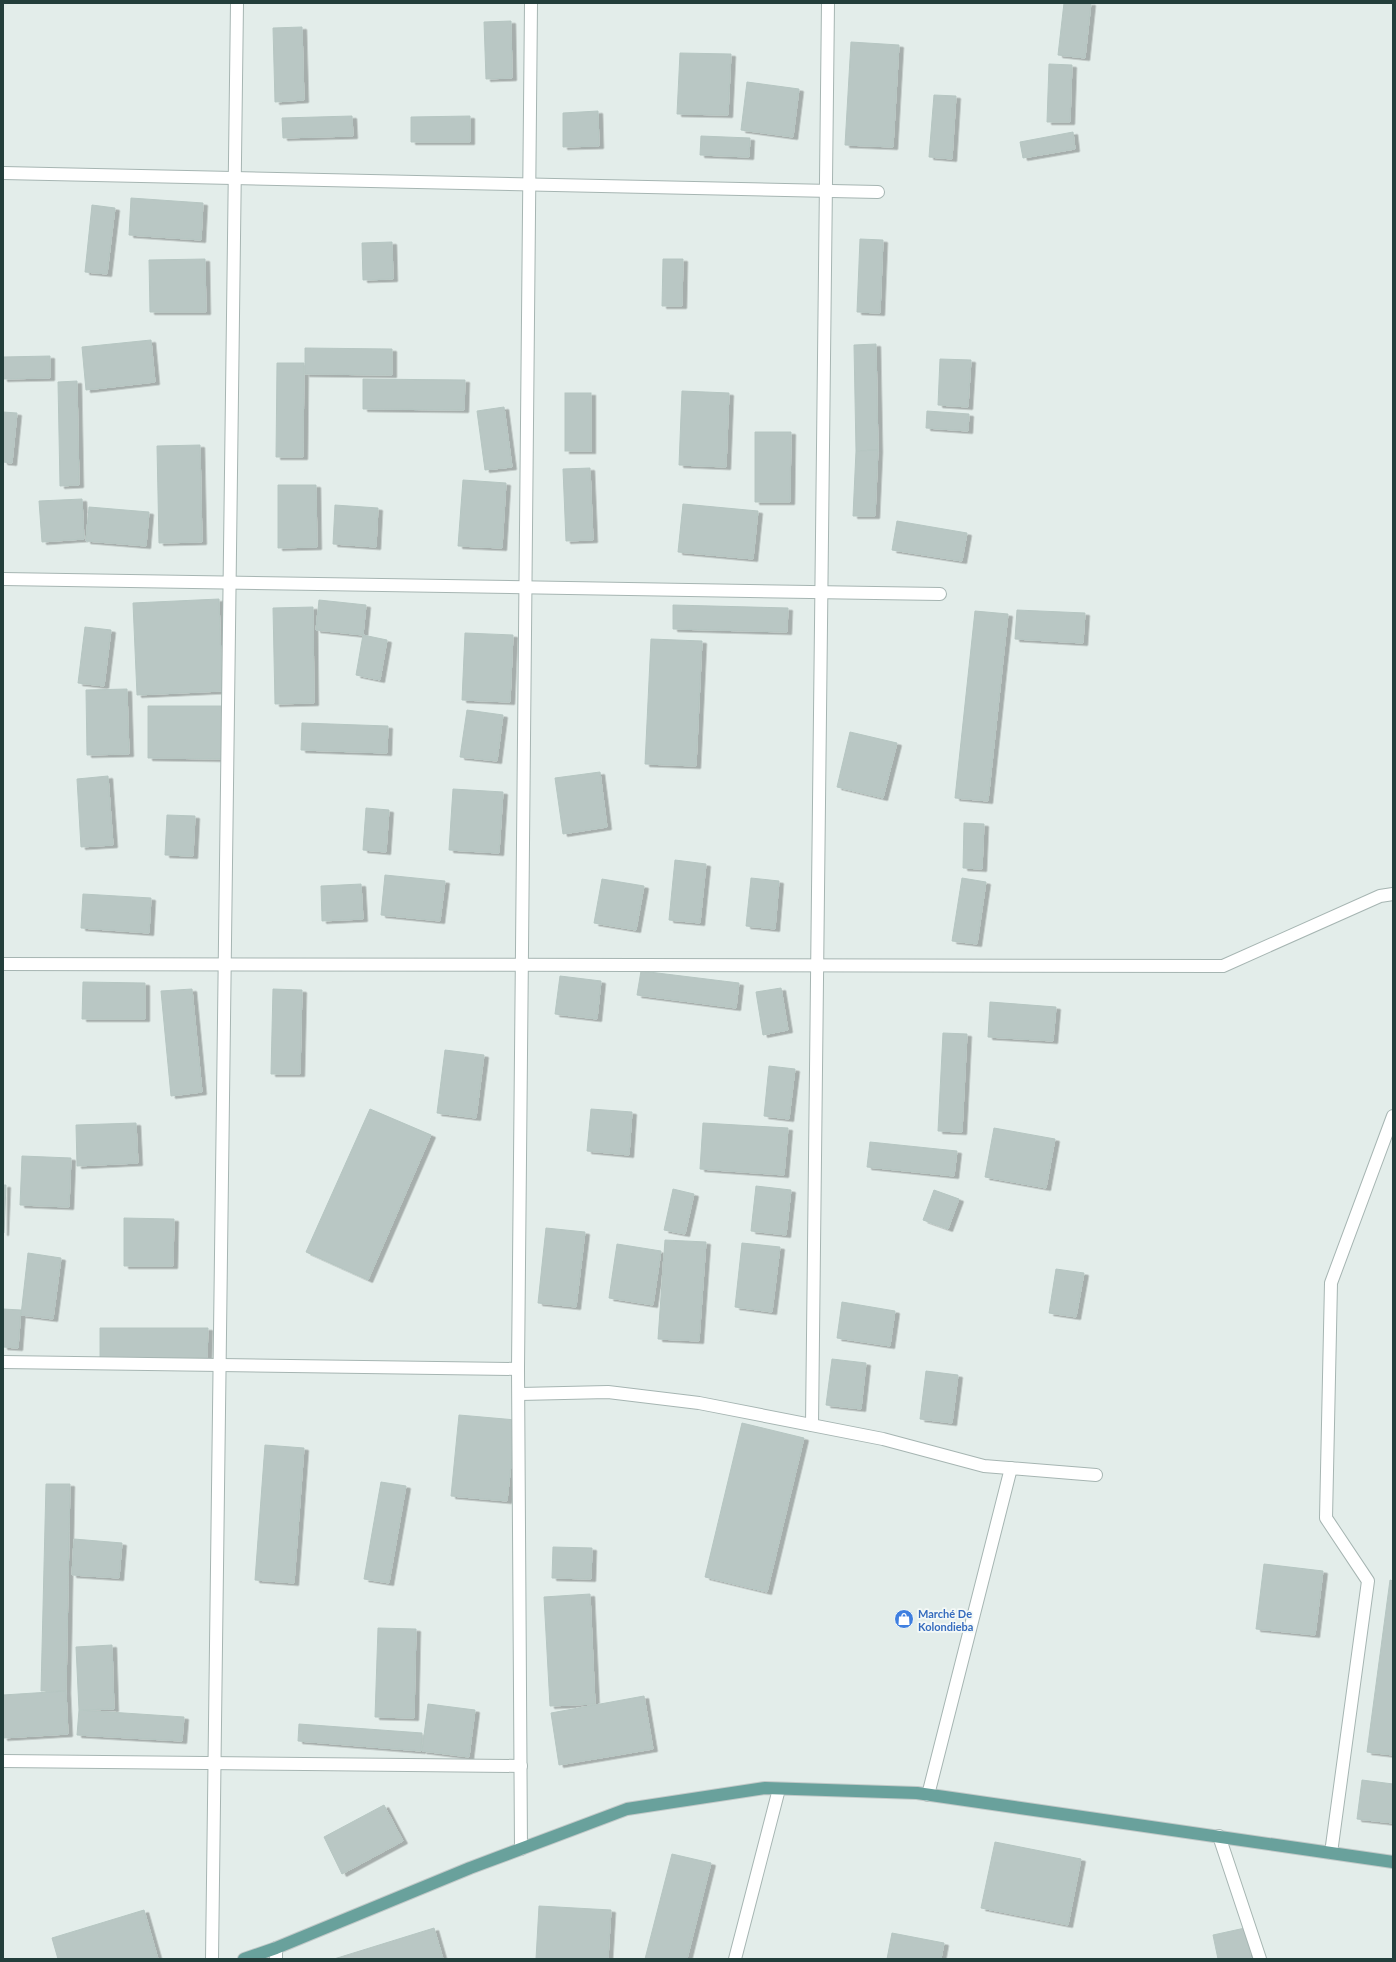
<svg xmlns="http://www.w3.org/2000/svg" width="1396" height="1962" font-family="Lato,sans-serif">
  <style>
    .building { fill: #b9c7c4; stroke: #b6c6c2; filter: url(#shadow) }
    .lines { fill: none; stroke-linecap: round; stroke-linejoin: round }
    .service-casing { stroke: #a6b5b2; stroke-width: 14 }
    .minor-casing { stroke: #a6b5b2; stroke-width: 14 }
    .primary-casing { stroke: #c1c9c8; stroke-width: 14 }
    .service { stroke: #fff; stroke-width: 12 }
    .minor { stroke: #fff; stroke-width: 12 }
    .primary { stroke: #69a19c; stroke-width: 12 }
    .labels { text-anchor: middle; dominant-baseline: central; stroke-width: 3.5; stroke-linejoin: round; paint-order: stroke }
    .shop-label { font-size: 11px; font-weight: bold; fill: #366cbe; stroke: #f4f9f7; text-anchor: start }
  </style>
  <defs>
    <filter id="shadow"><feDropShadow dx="4.5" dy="2.5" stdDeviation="0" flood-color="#0004"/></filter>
  </defs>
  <rect width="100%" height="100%" fill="#e3edea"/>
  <g class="building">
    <path d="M 1064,3 L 1091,3 L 1085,58 L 1058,55 Z"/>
    <path d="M 511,21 L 512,78 L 486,79 L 484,22 Z"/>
    <path d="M 302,27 L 304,100 L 275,102 L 273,28 Z"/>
    <path d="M 851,42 L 899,45 L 893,147 L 845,145 Z"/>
    <path d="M 680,53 L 731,54 L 728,115 L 677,114 Z"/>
    <path d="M 1049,64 L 1072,65 L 1070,122 L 1047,122 Z"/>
    <path d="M 747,82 L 799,89 L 793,137 L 741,130 Z"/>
    <path d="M 934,95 L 956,96 L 952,159 L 929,157 Z"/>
    <path d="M 598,111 L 599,146 L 563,147 L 563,113 Z"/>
    <path d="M 352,116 L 353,136 L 283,138 L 282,118 Z"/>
    <path d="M 470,116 L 470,142 L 411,142 L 411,117 Z"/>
    <path d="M 1073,132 L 1075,149 L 1023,158 L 1020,142 Z"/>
    <path d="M 701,136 L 750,138 L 749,157 L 700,155 Z"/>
    <path d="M 131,198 L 203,203 L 201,240 L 129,235 Z"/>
    <path d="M 92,205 L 115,208 L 107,274 L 85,272 Z"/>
    <path d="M 860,239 L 883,240 L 880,313 L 857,312 Z"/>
    <path d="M 392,242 L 393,279 L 363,280 L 362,243 Z"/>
    <path d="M 205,259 L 206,312 L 150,312 L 149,260 Z"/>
    <path d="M 663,259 L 683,259 L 682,306 L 662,306 Z"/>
    <path d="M 151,340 L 155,382 L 86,390 L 82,347 Z"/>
    <path d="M 876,344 L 878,450 L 856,451 L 854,345 Z"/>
    <path d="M 305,348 L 392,349 L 392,375 L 305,374 Z"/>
    <path d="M 50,356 L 50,378 L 3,379 L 3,357 Z"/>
    <path d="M 940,359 L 971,360 L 968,407 L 938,405 Z"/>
    <path d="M 277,363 L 304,363 L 303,457 L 276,457 Z"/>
    <path d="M 363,379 L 465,380 L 464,410 L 363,409 Z"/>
    <path d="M 77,381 L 79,485 L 60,486 L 58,382 Z"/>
    <path d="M 682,391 L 729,393 L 726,467 L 679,465 Z"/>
    <rect x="565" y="393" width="26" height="58"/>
    <path d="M 504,407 L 512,467 L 485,470 L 477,411 Z"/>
    <path d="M 927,411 L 969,414 L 968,431 L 926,428 Z"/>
    <path d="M 3,412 L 17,413 L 12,463 L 3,462 Z"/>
    <path d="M 755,432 L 791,432 L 790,502 L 755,502 Z"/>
    <path d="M 200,445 L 202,542 L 159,543 L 157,446 Z"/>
    <path d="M 878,450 L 875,516 L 853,516 L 856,451 Z"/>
    <path d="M 590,468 L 593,540 L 566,541 L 563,469 Z"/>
    <path d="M 463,480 L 506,483 L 502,548 L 458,546 Z"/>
    <path d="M 278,485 L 316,485 L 317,547 L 278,548 Z"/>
    <path d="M 82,499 L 84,539 L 42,542 L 39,501 Z"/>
    <path d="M 683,504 L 758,511 L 753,559 L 678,552 Z"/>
    <path d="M 335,505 L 378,508 L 376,547 L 333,544 Z"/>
    <path d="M 89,507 L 149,512 L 146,546 L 86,541 Z"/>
    <path d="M 897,521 L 967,533 L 962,561 L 892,550 Z"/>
    <path d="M 219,599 L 222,691 L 137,695 L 133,603 Z"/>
    <path d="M 319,600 L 366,605 L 363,635 L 316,630 Z"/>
    <path d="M 673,605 L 788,608 L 787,632 L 673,629 Z"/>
    <path d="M 313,607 L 314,703 L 275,704 L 273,608 Z"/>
    <path d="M 1017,610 L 1085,613 L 1083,643 L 1015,639 Z"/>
    <path d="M 975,611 L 1008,614 L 988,801 L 955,798 Z"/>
    <path d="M 85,627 L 111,630 L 104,686 L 78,683 Z"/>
    <path d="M 465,633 L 513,635 L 510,702 L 462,700 Z"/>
    <path d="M 363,635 L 387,640 L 380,680 L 356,675 Z"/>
    <path d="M 651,639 L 702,641 L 696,766 L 645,764 Z"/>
    <path d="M 127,689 L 129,754 L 87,755 L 86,690 Z"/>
    <path d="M 148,706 L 223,706 L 223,759 L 148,758 Z"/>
    <path d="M 467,710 L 503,715 L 497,761 L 460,757 Z"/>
    <path d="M 302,723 L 388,726 L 387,753 L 301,750 Z"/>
    <path d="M 850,732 L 897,743 L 883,798 L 837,787 Z"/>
    <path d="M 600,772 L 607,827 L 563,834 L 555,778 Z"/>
    <path d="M 108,776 L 113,845 L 81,847 L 77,779 Z"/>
    <path d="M 453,789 L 503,792 L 499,853 L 449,850 Z"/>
    <path d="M 366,808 L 389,810 L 386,852 L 363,850 Z"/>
    <path d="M 167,815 L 195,816 L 193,856 L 165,855 Z"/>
    <path d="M 964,823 L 984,824 L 982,869 L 963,868 Z"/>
    <path d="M 675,860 L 706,864 L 700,923 L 669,920 Z"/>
    <path d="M 385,875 L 445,881 L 440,921 L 381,915 Z"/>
    <path d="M 751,878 L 779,881 L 775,929 L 746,926 Z"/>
    <path d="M 962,878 L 986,882 L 977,944 L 952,941 Z"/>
    <path d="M 602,879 L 644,886 L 636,930 L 594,923 Z"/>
    <path d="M 361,884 L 363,919 L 322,921 L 321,886 Z"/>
    <path d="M 83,894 L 151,898 L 149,933 L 81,928 Z"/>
    <path d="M 641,971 L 739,983 L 736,1008 L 637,995 Z"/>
    <path d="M 560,976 L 601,981 L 597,1019 L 555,1014 Z"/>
    <path d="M 83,982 L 145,983 L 145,1019 L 82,1019 Z"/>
    <path d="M 781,988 L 788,1030 L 763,1035 L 756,992 Z"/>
    <path d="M 192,989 L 202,1092 L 171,1096 L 161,991 Z"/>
    <path d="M 273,989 L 302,990 L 300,1074 L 271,1074 Z"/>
    <path d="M 990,1002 L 1056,1007 L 1053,1041 L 988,1037 Z"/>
    <path d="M 943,1033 L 967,1034 L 962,1132 L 938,1131 Z"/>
    <path d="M 445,1050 L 484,1055 L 476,1118 L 437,1113 Z"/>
    <path d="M 769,1066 L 795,1069 L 789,1119 L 764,1116 Z"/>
    <path d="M 370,1109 L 431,1135 L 368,1280 L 306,1252 Z"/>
    <path d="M 591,1109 L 632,1112 L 629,1155 L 587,1151 Z"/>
    <path d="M 136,1123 L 138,1163 L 77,1166 L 76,1125 Z"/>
    <path d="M 703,1123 L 788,1128 L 784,1175 L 700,1169 Z"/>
    <path d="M 994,1128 L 1055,1139 L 1046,1188 L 985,1177 Z"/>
    <path d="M 870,1142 L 957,1151 L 954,1176 L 867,1167 Z"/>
    <path d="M 22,1156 L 71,1158 L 69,1207 L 20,1205 Z"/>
    <path d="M 3,1185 L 6,1185 L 4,1233 L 3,1233 Z"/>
    <path d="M 756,1186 L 791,1190 L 786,1235 L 751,1231 Z"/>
    <path d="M 673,1189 L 694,1194 L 685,1234 L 664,1230 Z"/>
    <path d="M 934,1190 L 959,1199 L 948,1229 L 923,1220 Z"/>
    <path d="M 124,1218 L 174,1219 L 173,1266 L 124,1266 Z"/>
    <path d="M 546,1228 L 585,1232 L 576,1307 L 538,1303 Z"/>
    <path d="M 665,1240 L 706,1242 L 699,1341 L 658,1339 Z"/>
    <path d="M 742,1243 L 780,1247 L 772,1312 L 735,1307 Z"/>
    <path d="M 617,1244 L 661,1251 L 653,1305 L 609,1298 Z"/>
    <path d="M 28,1253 L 61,1258 L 53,1319 L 21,1315 Z"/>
    <path d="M 1056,1269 L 1084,1273 L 1076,1317 L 1049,1313 Z"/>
    <path d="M 842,1302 L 895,1311 L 890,1346 L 837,1338 Z"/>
    <path d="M 3,1309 L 21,1310 L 18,1348 L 3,1347 Z"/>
    <path d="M 100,1328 L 208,1328 L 207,1358 L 100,1358 Z"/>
    <path d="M 832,1359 L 866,1363 L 861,1409 L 826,1405 Z"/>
    <path d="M 926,1371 L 958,1375 L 952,1423 L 920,1419 Z"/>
    <path d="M 459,1415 L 516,1420 L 507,1501 L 451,1496 Z"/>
    <path d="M 742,1423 L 804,1438 L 767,1592 L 705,1577 Z"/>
    <path d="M 265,1445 L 304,1448 L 294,1583 L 255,1580 Z"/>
    <path d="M 381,1482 L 406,1486 L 389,1583 L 364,1579 Z"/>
    <path d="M 46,1484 L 70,1484 L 66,1691 L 41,1691 Z"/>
    <path d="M 74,1539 L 122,1543 L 119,1578 L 72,1575 Z"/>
    <path d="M 553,1547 L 592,1548 L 591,1579 L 552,1578 Z"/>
    <path d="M 1264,1564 L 1323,1571 L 1315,1635 L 1256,1629 Z"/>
    <path d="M 1390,1580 L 1393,1581 L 1393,1755 L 1367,1752 Z"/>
    <path d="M 590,1594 L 595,1704 L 550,1706 L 544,1597 Z"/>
    <path d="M 378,1628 L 416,1629 L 414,1718 L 375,1717 Z"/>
    <path d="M 112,1645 L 114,1709 L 79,1710 L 76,1647 Z"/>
    <path d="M 66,1691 L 68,1734 L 3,1738 L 3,1695 Z"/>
    <path d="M 644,1696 L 653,1749 L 559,1765 L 551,1713 Z"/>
    <path d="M 428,1704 L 475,1710 L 469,1757 L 422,1751 Z"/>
    <path d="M 79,1710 L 184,1717 L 182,1741 L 77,1735 Z"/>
    <path d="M 299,1724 L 422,1733 L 421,1751 L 298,1741 Z"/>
    <path d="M 1362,1780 L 1393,1784 L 1393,1823 L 1357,1819 Z"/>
    <path d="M 384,1805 L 403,1841 L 342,1874 L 324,1837 Z"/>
    <path d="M 995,1842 L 1081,1859 L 1068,1925 L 981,1908 Z"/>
    <path d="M 672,1854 L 711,1863 L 687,1959 L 645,1959 Z"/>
    <path d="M 539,1906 L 611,1910 L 608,1959 L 536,1959 Z"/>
    <path d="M 144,1910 L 158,1959 L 58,1959 L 52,1938 Z"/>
    <path d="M 434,1928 L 443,1959 L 334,1959 Z"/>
    <path d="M 1245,1928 L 1251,1959 L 1218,1959 L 1213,1935 Z"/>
    <path d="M 892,1933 L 944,1943 L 941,1959 L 887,1959 Z"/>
  </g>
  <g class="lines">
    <g class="service-casing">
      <g id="service">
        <path d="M 520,1394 L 608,1392 L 699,1403 L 883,1439 L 984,1466 L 1096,1475"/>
        <path d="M 928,1795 L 1011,1468"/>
      </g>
    </g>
    <g class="minor-casing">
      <g id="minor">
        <path d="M 3,173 L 878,192"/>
        <path d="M 3,579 L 940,594"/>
        <path d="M 3,964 L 1223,966 L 1380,896 L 1393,894"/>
        <path d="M 3,1362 L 518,1369"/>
        <path d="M 812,1425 L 828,3"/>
        <path d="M 3,1761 L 521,1766"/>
        <path d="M 1219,1836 L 1260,1959"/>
        <path d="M 521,1849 L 518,1369 L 531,3"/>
        <path d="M 1331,1853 L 1368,1581 L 1326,1518 L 1331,1283 L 1393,1116"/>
        <path d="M 276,1948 L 276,1959"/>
        <path d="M 212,1959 L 237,3"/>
        <path d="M 735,1959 L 779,1789"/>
      </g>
    </g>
    <g class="primary-casing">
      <path id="primary" d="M 244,1959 L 276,1948 L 470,1868 L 627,1809 L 765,1788 L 917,1793 L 1393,1862"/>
    </g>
    <use href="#service" class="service"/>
    <use href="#minor" class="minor"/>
    <use href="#primary" class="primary"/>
  </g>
  <defs>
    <g id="shop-disc" transform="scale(1)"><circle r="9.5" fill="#3f7fe0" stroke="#f4f9f7"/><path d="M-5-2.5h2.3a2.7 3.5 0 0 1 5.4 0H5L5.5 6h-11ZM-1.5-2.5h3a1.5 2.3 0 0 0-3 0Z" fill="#fff"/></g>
  </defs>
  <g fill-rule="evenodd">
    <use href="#shop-disc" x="904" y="1619"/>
  </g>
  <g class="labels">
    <g class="shop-label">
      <text x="918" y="1613">Marché De<tspan x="918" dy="13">Kolondieba</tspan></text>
    </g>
  </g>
  <rect width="1396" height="1962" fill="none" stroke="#233e3b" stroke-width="8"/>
</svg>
